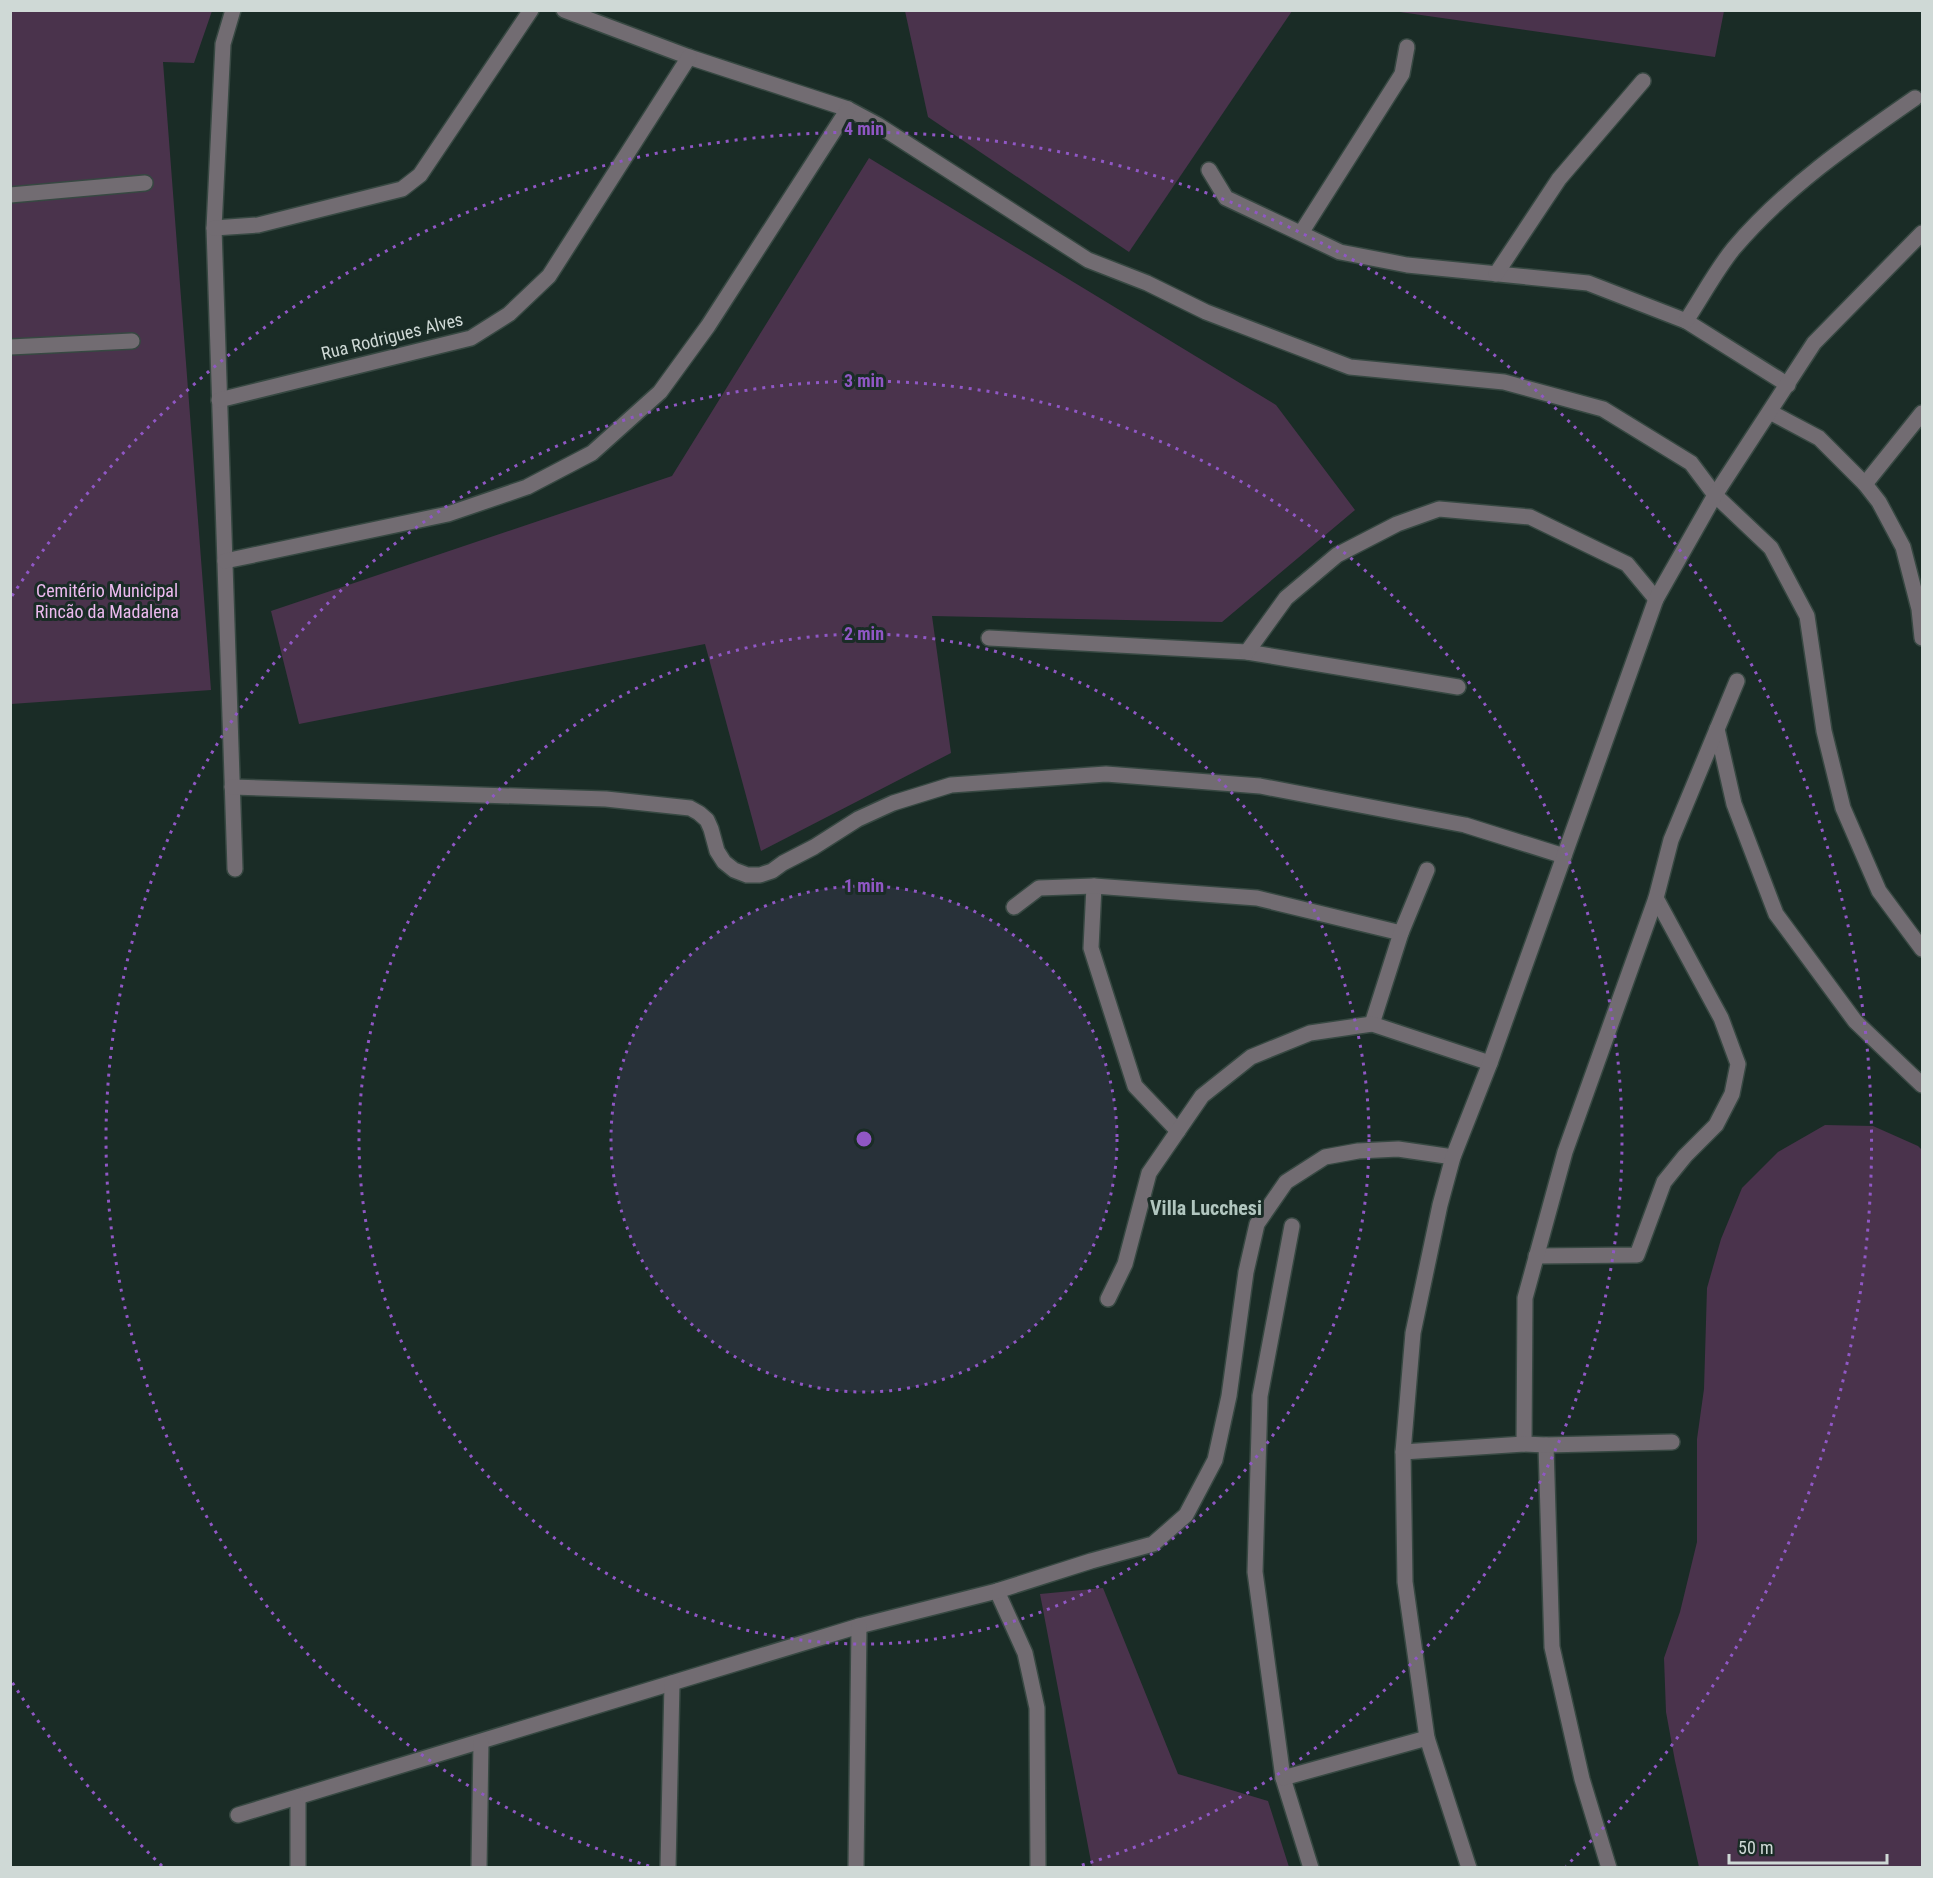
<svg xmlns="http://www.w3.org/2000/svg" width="1933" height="1878" font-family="'Roboto Condensed',sans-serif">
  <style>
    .green { fill: #4a334c }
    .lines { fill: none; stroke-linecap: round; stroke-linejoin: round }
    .minor-casing { stroke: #374842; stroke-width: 18 }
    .minor { stroke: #726c72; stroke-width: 15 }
    .ring { fill: none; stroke: #9057c5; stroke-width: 3; stroke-dasharray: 3 6 }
    .labels { text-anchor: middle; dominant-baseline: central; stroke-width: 6; stroke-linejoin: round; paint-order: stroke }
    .street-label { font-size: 18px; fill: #cfd9d6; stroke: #1a2c26 }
    .park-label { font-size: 18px; fill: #ecbaef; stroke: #1a2c26 }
    .neighbourhood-label { font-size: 20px; font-weight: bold; fill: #b1c6bf; stroke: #1a2c26 }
    .centre { fill: #9057c5; stroke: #1a2c26; stroke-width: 3 }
    .ring-label { font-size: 18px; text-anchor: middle; font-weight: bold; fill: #9057c5; stroke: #1a2c26; stroke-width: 6; stroke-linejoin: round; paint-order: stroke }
  </style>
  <rect width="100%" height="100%" fill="#1a2c26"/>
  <g class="green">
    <path d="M 11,11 L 212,11 L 194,63 L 163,62 L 211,690 L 11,704 Z"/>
    <path d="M 905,11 L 905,10 L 1292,11 L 1129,252 L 928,117 Z"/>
    <path d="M 1393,11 L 1724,10 L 1724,11 L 1715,57 Z"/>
    <path d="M 869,158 L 1276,405 L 1355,510 L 1222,622 L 932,616 L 951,753 L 761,851 L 705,644 L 299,724 L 271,611 L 672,476 Z"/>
    <path d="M 1825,1125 L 1873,1126 L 1918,1146 L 1922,1150 L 1922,1867 L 1699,1867 L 1675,1761 L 1666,1712 L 1664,1658 L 1680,1612 L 1697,1542 L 1697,1439 L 1704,1389 L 1707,1288 L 1721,1239 L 1742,1188 L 1778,1152 Z"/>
    <path d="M 1103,1588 L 1178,1774 L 1268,1801 L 1289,1867 L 1092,1867 L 1040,1594 Z"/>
  </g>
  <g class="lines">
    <g class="minor-casing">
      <g id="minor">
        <path d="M 233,10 L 223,44 L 214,228 L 235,869"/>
        <path d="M 564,10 L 689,57 L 848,109 L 878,125 L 1088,260 L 1147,283 L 1206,312 L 1350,367 L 1504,382 L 1603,409 L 1691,463 L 1715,495 L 1771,548 L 1807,616 L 1824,731 L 1843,808 L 1879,891 L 1922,949"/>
        <path d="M 1209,170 L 1226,198 L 1340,252 L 1407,265 L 1588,283 L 1686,321 L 1788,385"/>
        <path d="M 10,195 L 145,183"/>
        <path d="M 214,228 L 258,225 L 402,189 L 420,175 L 531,10"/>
        <path d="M 1301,233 L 1402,74 L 1407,47"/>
        <path d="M 1496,274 L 1559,179 L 1643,81"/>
        <path d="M 1686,321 C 1702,297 1716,270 1734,248 C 1785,188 1850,143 1915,98"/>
        <path d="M 10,347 L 132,341"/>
        <path d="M 219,400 L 471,338 L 509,314 L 549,276 L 689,57"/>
        <path d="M 1770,412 L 1819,438 L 1865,484 L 1879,502 L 1903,547 L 1919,609 L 1922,638"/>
        <path d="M 1865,484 L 1922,413"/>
        <path d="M 225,561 L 448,514 L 527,487 L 592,453 L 660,392 L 708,326 L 848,109"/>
        <path d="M 989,638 L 1247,652 L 1458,687"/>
        <path d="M 1247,652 L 1286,598 L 1337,555 L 1397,524 L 1439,509 L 1530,517 L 1627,564 L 1656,599"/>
        <path d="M 1717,729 L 1734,804 L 1776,914 L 1855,1021 L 1922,1085"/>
        <path d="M 232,787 L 606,799 L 690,808 L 699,813 L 707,820 L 711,829 L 717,851 L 724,862 L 734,870 L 747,875 L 760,875 L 772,871 L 783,863 L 814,847 L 858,819 L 893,803 L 951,785 L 1106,774 L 1260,786 L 1465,825 L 1564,856"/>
        <path d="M 1094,886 L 1091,948 L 1135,1086 L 1178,1131"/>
        <path d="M 1014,907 L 1039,888 L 1094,886 L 1257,898 L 1401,933"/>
        <path d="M 1372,1024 L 1401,933 L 1427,870"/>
        <path d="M 1292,1226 L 1260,1396 L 1255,1572 L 1283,1778 L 1311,1868"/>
        <path d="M 1536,1256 L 1637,1255 L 1664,1182 L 1685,1156 L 1716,1125 L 1732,1094 L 1738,1064 L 1721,1018 L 1656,898"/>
        <path d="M 1108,1299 L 1125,1264 L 1149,1173 L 1202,1096 L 1251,1057 L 1310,1033 L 1372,1024 L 1490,1063"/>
        <path d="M 1524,1444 L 1525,1298 L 1565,1152 L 1656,898 L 1671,840 L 1737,681"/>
        <path d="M 1546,1445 L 1552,1647 L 1582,1779 L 1609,1868"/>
        <path d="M 1403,1452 L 1524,1444 L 1546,1445 L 1672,1442"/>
        <path d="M 997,1591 L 1025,1653 L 1037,1708 L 1038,1868"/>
        <path d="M 1283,1778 L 1427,1738"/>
        <path d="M 238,1815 L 859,1626 L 997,1591 L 1091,1561 L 1153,1544 L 1186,1515 L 1215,1460 L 1229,1396 L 1246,1272 L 1257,1224 L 1286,1182 L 1325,1157 L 1358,1151 L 1398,1149 L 1453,1157"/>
        <path d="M 298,1868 L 298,1797"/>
        <path d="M 479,1868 L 481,1742"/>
        <path d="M 668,1868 L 672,1683"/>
        <path d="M 856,1868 L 859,1626"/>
        <path d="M 1469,1868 L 1427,1738 L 1405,1582 L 1403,1452 L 1413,1333 L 1440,1205 L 1453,1157 L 1490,1063 L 1656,599 L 1715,495 L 1814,343 L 1922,233"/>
      </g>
    </g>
    <use href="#minor" class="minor"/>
  </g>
  <circle cx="864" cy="1139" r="253" fill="#9057c5" fill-opacity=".12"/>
  <g class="ring">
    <circle cx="864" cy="1139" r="253"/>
    <circle cx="864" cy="1139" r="505"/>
    <path d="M649 1866A758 758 0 1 1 1079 1866"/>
    <path d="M162 1866A1010 1010 0 0 1 12 1682M12 596A1010 1010 0 1 1 1566 1866"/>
  </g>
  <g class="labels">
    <g class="street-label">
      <text transform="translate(392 336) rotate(-14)">Rua Rodrigues Alves</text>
    </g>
    <g class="park-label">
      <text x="107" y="590">Cemitério Municipal<tspan x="107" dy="21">Rincão da Madalena</tspan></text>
    </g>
    <g class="neighbourhood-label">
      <text x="1206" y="1208">Villa Lucchesi</text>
    </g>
  </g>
  <circle cx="864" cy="1139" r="9" class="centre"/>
  <g class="ring-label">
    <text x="864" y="135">4 min</text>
    <text x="864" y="387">3 min</text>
    <text x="864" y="640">2 min</text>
    <text x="864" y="892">1 min</text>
  </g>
  <rect width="1933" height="1878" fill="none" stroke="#cfd9d6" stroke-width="24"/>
  <path d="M1729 1854v9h158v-9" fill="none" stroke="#cfd9d6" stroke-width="3"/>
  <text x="1738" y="1854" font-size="18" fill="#cfd9d6" stroke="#1a2c26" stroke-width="4.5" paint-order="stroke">50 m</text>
</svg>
